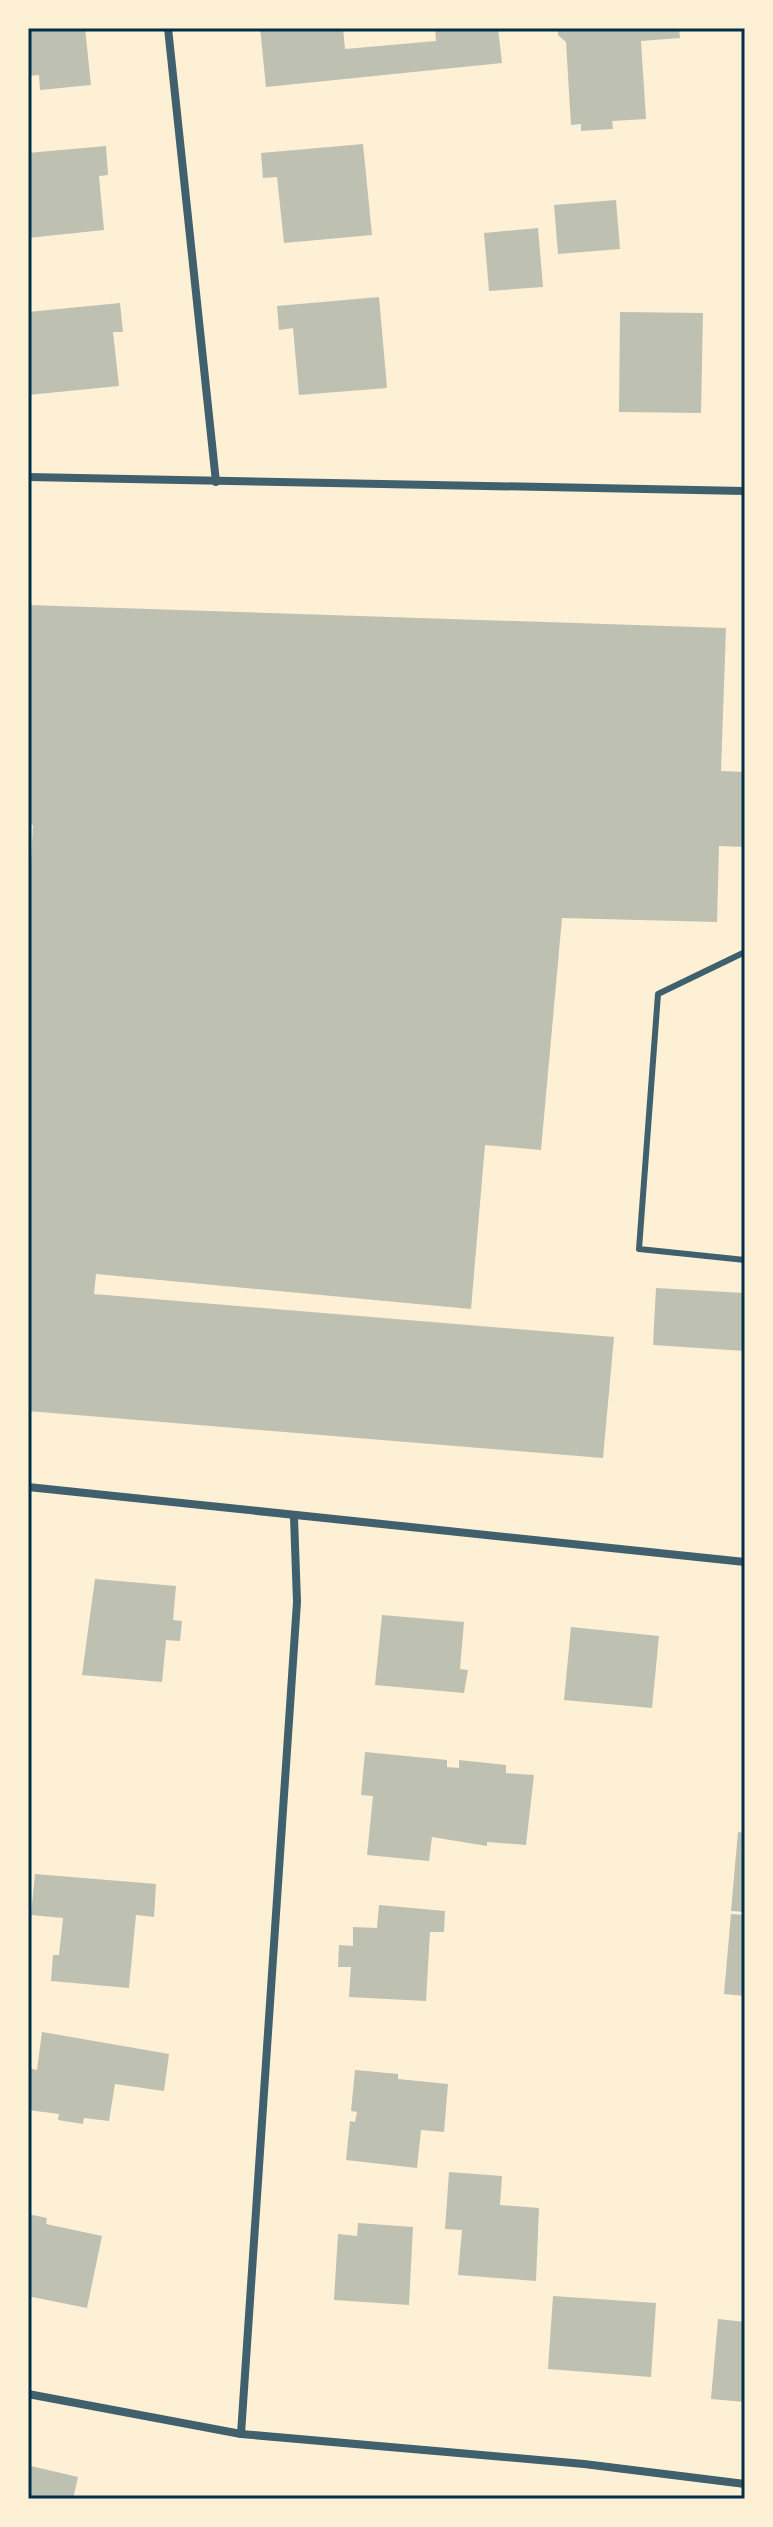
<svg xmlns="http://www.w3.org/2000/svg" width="773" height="2527" font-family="'Zilla Slab',serif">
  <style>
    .building { fill: #bec0b2 }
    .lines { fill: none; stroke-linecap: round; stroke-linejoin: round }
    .service { stroke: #3f606c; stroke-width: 6 }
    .minor { stroke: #3f606c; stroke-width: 8 }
    .neatline { fill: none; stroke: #003049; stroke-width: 3 }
  </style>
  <rect width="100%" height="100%" fill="#fdf0d5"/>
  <g class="building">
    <path d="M 28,28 L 85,28 L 91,85 L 40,90 L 39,75 L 28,76 Z"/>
    <path d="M 260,28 L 343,28 L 345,49 L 436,41 L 435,28 L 498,28 L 502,63 L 266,87 Z"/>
    <path d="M 558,28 L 679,28 L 680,38 L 641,41 L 646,119 L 612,121 L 613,129 L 581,131 L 581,124 L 571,125 L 566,42 L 558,35 Z"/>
    <path d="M 363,144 L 372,235 L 284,243 L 277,177 L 263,178 L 261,153 Z"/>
    <path d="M 106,146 L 108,175 L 99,176 L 104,230 L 28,238 L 28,153 Z"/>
    <path d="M 616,200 L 620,249 L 558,254 L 554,205 Z"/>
    <path d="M 538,228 L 543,287 L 489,291 L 484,233 Z"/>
    <path d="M 379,297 L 387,388 L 299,395 L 293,328 L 279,330 L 277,306 Z"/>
    <path d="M 120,303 L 123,332 L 113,332 L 119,386 L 28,395 L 28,312 Z"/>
    <path d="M 620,312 L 703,313 L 701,413 L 619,412 Z"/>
    <path d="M 28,605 L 726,628 L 721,771 L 745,772 L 745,847 L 719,846 L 717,922 L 562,918 L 541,1150 L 485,1145 L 471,1309 L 96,1274 L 94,1294 L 614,1337 L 603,1458 L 28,1411 L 28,916 L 33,825 L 28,825 Z"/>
    <path d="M 656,1288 L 745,1293 L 745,1351 L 653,1345 Z"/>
    <path d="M 95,1579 L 176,1586 L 173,1620 L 182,1621 L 180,1641 L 166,1640 L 162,1682 L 82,1675 Z"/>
    <path d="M 382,1615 L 464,1622 L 460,1669 L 468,1670 L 464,1693 L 375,1685 Z"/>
    <path d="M 571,1627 L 659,1636 L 652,1708 L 564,1700 Z"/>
    <path d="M 365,1752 L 447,1760 L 447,1767 L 459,1768 L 459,1760 L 506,1765 L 506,1773 L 534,1775 L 526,1845 L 487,1842 L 487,1846 L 432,1837 L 429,1861 L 367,1855 L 373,1796 L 361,1795 Z"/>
    <path d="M 738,1832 L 745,1833 L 745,1912 L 731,1911 Z"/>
    <path d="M 35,1874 L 156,1884 L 154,1917 L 136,1915 L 129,1988 L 51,1981 L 53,1955 L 59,1955 L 63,1918 L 31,1915 Z"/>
    <path d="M 379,1905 L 445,1911 L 444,1932 L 430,1932 L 426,2001 L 349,1997 L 351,1967 L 338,1967 L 339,1945 L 353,1946 L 353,1927 L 377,1928 Z"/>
    <path d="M 731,1914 L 745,1915 L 745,1996 L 724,1994 Z"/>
    <path d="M 42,2032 L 169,2054 L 164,2091 L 115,2084 L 109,2121 L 84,2118 L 83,2124 L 58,2120 L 59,2114 L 28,2110 L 28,2068 L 37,2070 Z"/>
    <path d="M 355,2070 L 398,2074 L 398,2079 L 448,2084 L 444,2132 L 421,2130 L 417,2168 L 346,2160 L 350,2121 L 355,2122 L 357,2112 L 351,2111 Z"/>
    <path d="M 449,2172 L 502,2176 L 500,2205 L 539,2208 L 536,2281 L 458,2275 L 462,2230 L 445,2229 Z"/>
    <path d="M 28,2214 L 47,2218 L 46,2224 L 102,2236 L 87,2308 L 32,2297 L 28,2301 Z"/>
    <path d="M 358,2223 L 413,2227 L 409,2305 L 334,2300 L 338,2234 L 357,2236 Z"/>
    <path d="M 553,2296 L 656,2303 L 651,2377 L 548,2369 Z"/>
    <path d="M 718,2319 L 745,2322 L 745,2402 L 711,2399 Z"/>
    <path d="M 31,2466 L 78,2477 L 73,2499 L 28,2499 Z"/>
  </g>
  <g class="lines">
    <path class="service" d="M 745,952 L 658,994 L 639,1249 L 745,1260"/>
    <g class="minor">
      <path d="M 168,28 L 216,482"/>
      <path d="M 28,477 L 745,491"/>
      <path d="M 28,1487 L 745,1562"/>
      <path d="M 28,2394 L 241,2434 L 584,2464 L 745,2484"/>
      <path d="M 241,2434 L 297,1602 L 294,1517"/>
    </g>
  </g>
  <rect width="773" height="2527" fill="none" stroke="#fdf0d5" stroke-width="60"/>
  <rect x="30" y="30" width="713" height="2467" class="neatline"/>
</svg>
